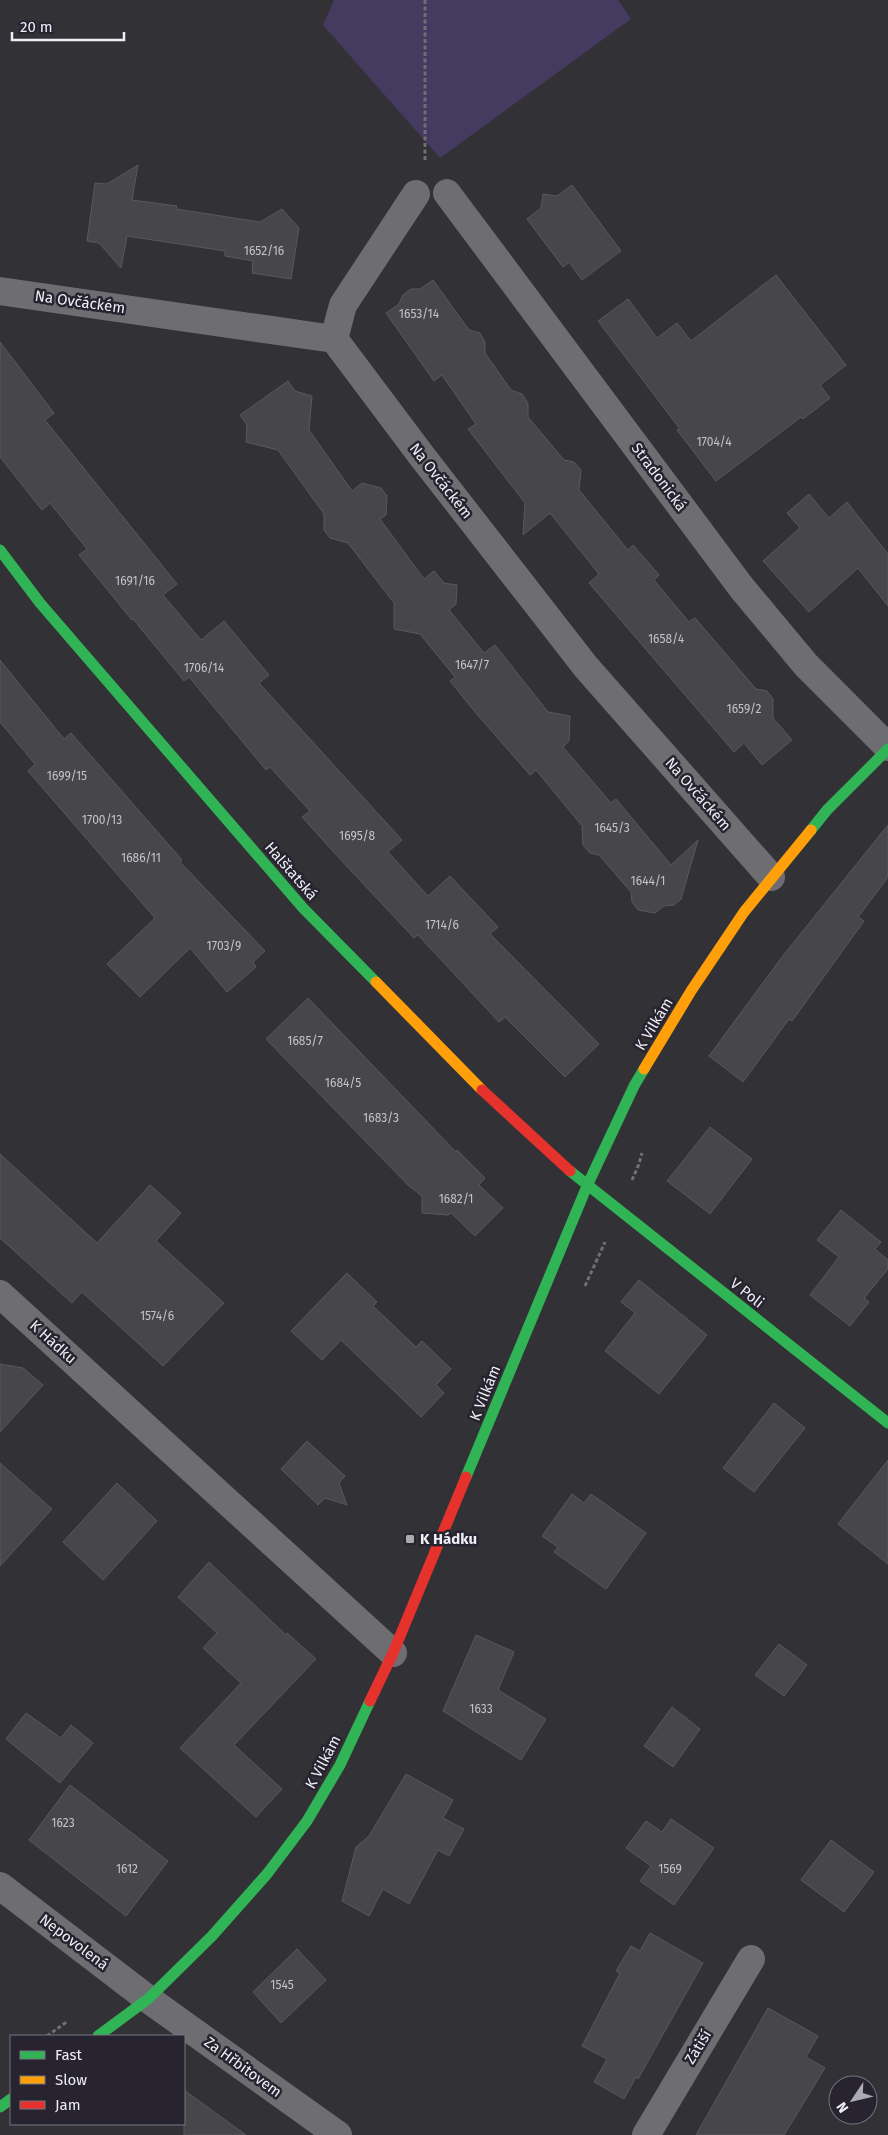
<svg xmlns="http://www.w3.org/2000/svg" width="888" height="2135" font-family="'Fira Sans',sans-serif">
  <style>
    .green { fill: #453b60 }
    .building { fill: #47464b; stroke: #5a585e }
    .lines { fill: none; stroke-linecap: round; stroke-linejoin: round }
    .path { stroke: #706f73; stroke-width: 3; stroke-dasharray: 4 2.5; stroke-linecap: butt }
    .street { stroke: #6e6d72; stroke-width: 28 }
    .fast { stroke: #30b455; stroke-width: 11 }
    .slow { stroke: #ff9f0a; stroke-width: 11 }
    .jam { stroke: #e5322d; stroke-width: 11 }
    .poi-dot { fill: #acabb2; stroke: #27242f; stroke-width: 2 }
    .labels { text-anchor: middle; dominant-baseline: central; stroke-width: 5; stroke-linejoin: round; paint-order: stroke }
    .number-label { font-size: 12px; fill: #c5c3ca }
    .street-label { font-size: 15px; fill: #efedf5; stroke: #27242f }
    .poi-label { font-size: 15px; font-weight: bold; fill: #efedf5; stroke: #27242f; text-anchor: start }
  </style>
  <rect width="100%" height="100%" fill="#313136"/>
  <path class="green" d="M 334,0 L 618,0 L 631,19 L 440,158 L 323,25 Z"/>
  <g class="building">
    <path d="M 138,165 L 132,200 L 177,206 L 176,209 L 260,222 L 282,209 L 299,228 L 291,279 L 252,273 L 253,261 L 225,256 L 225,251 L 127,236 L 121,268 L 99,243 L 87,241 L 95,183 L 107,184 Z"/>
    <path d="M 572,185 L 621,251 L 582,280 L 569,262 L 563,267 L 527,219 L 541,208 L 543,194 L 557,196 Z"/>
    <path d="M 776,275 L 846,365 L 820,385 L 830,398 L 803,419 L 801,417 L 716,481 L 677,430 L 680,429 L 598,321 L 628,299 L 657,338 L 677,323 L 691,341 Z"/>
    <path d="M 433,280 L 469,330 L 480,333 L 485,342 L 485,353 L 511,390 L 522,394 L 528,403 L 528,417 L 564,460 L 574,462 L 581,470 L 579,490 L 628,550 L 633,545 L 659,575 L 654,580 L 689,622 L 695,618 L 756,689 L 767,691 L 773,699 L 773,718 L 792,740 L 762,765 L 744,743 L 734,752 L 589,583 L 599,574 L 550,513 L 523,535 L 525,503 L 468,429 L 476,424 L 442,375 L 434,381 L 386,313 L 399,304 L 403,295 L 411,289 L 420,289 Z"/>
    <path d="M 0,342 L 54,413 L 45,420 L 177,584 L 163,595 L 201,640 L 224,621 L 269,675 L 259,683 L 402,840 L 388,852 L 428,896 L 450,876 L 498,927 L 490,934 L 599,1044 L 565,1077 L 505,1017 L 499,1022 L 418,935 L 414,938 L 340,859 L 302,817 L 310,811 L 270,767 L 266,770 L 189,677 L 184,681 L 133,619 L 132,620 L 79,555 L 87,549 L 50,503 L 42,510 L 0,457 Z"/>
    <path d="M 288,381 L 295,391 L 312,396 L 309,430 L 352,491 L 362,483 L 381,488 L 387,496 L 386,515 L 380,519 L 424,579 L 434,571 L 444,583 L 457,585 L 456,604 L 449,610 L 484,653 L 495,645 L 548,712 L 570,716 L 569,741 L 563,747 L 611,803 L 616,799 L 671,865 L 698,840 L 681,899 L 674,905 L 664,906 L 655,913 L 638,910 L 632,902 L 631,892 L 599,855 L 590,853 L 583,845 L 582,828 L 583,827 L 536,770 L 530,775 L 475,712 L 450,681 L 455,677 L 420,634 L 394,629 L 394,603 L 348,543 L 330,538 L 324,530 L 324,514 L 278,450 L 246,442 L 247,425 L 240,415 Z"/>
    <path d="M 809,494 L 829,518 L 847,502 L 888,554 L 888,606 L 858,568 L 809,612 L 763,561 L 800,528 L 787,513 Z"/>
    <path d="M 0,660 L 64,739 L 71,733 L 182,860 L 180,862 L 265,951 L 253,962 L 256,967 L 227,992 L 190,948 L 140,997 L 107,964 L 155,918 L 28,771 L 35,764 L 0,722 Z"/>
    <path d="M 888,825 L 888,877 L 858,917 L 864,921 L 792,1021 L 789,1019 L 743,1082 L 709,1056 L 782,957 Z"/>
    <path d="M 308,998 L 456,1152 L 457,1150 L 485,1178 L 479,1185 L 503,1208 L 475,1236 L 451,1213 L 448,1215 L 422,1213 L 422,1196 L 408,1185 L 266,1039 Z"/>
    <path d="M 710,1127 L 752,1159 L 710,1214 L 667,1181 Z"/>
    <path d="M 0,1154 L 97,1243 L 150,1185 L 181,1213 L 156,1241 L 224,1303 L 163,1366 L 82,1292 L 72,1303 L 0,1238 Z"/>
    <path d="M 841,1210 L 881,1242 L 875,1249 L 888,1260 L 888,1269 L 864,1298 L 869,1302 L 850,1326 L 810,1295 L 839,1257 L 817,1240 Z"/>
    <path d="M 347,1273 L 377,1302 L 373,1306 L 416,1347 L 422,1341 L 451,1369 L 436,1385 L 444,1393 L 421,1417 L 341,1340 L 322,1360 L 291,1331 Z"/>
    <path d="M 639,1280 L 707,1335 L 659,1394 L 605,1351 L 635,1313 L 621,1302 Z"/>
    <path d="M 0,1364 L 23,1368 L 43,1385 L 0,1432 Z"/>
    <path d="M 774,1403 L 805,1428 L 754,1492 L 723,1468 Z"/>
    <path d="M 307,1441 L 345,1476 L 339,1483 L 347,1505 L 325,1498 L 318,1505 L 281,1469 Z"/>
    <path d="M 888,1460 L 888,1564 L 838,1524 Z"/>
    <path d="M 0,1463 L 52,1509 L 0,1566 Z"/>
    <path d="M 117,1483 L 157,1521 L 103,1580 L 63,1542 Z"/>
    <path d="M 572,1494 L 584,1503 L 591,1494 L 646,1533 L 606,1589 L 554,1552 L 558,1547 L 542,1536 Z"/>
    <path d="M 209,1562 L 286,1635 L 287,1633 L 316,1659 L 234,1745 L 282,1789 L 256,1817 L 180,1748 L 241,1683 L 203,1648 L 217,1633 L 178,1597 Z"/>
    <path d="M 476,1635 L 514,1652 L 498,1690 L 546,1719 L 521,1760 L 443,1711 Z"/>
    <path d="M 779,1644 L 807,1665 L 784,1696 L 755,1675 Z"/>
    <path d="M 672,1707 L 700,1729 L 673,1767 L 644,1746 Z"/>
    <path d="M 26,1713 L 61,1738 L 71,1725 L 93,1743 L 60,1783 L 6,1739 Z"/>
    <path d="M 406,1774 L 453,1800 L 443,1818 L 464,1829 L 449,1856 L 438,1850 L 409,1904 L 383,1889 L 369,1916 L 342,1901 L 356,1847 L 369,1836 Z"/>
    <path d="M 70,1785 L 168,1861 L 126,1916 L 29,1840 Z"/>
    <path d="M 671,1819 L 714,1848 L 674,1905 L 640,1881 L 651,1866 L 626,1848 L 646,1821 L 662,1832 Z"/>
    <path d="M 831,1840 L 874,1872 L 844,1912 L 801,1880 Z"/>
    <path d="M 650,1933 L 703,1963 L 638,2079 L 636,2077 L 624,2099 L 594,2082 L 607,2059 L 582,2046 L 620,1973 L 616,1971 L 631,1946 L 640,1951 Z"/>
    <path d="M 297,1949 L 326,1980 L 281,2023 L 253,1992 Z"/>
    <path d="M 768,2008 L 818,2036 L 806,2057 L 825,2068 L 784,2135 L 696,2135 Z"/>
    <path d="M 184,2090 L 246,2135 L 184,2135 Z"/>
  </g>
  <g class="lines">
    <g class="path">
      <path d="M 425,0 L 425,162"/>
      <path d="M 632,1180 L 639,1164 L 642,1153"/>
      <path d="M 585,1286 L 605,1242"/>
      <path d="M 47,2036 L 68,2021"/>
    </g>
    <g class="street">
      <path d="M 447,193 L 741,587 L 806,665 L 888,747"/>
      <path d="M 0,291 L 334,339 L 421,455 L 586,667 L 771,877"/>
      <path d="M 334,339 L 343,305 L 416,194"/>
      <path d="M 0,1294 L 393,1653"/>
      <path d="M 0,1886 L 148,1999 L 338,2135"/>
      <path d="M 646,2135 L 751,1959"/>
    </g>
    <g class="fast">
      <path d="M 0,550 L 40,603 L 303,908 L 376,982"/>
      <path d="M 811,830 L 827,810 L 888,749"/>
      <path d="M 570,1171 L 888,1423"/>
      <path d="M 466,1477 L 587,1186 L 634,1086 L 644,1069"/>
      <path d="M 98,2036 L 148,1999 L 212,1936 L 267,1874 L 307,1821 L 340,1765 L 370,1701"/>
      <path d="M 0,2107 L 11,2099"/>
    </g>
    <g class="slow">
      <path d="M 376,982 L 482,1090"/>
      <path d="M 644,1069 L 691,991 L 744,912 L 811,830"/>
    </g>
    <g class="jam">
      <path d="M 482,1090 L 570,1171"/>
      <path d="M 370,1701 L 393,1653 L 466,1477"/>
    </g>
  </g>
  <rect class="poi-dot" x="405" y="1534" width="10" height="10" rx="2.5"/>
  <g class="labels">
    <g class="number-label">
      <text x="264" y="251">1652/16</text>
      <text x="419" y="314">1653/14</text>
      <text x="714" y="442">1704/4</text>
      <text x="135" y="581">1691/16</text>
      <text x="666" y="639">1658/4</text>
      <text x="472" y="665">1647/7</text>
      <text x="204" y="668">1706/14</text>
      <text x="744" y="709">1659/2</text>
      <text x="67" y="776">1699/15</text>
      <text x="102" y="820">1700/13</text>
      <text x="612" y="828">1645/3</text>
      <text x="357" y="836">1695/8</text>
      <text x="141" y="858">1686/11</text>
      <text x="648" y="881">1644/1</text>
      <text x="442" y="925">1714/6</text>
      <text x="224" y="946">1703/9</text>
      <text x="305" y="1041">1685/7</text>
      <text x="343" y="1083">1684/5</text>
      <text x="381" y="1118">1683/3</text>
      <text x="456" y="1199">1682/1</text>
      <text x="157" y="1316">1574/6</text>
      <text x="481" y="1709">1633</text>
      <text x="63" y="1823">1623</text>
      <text x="127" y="1869">1612</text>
      <text x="670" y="1869">1569</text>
      <text x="282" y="1985">1545</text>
    </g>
    <g class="street-label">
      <text transform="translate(80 302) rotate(8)">Na Ovčáckém</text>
      <text transform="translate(659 477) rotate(53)">Stradonická</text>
      <text transform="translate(441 481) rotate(52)">Na Ovčáckém</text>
      <text transform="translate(698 794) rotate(49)">Na Ovčáckém</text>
      <text transform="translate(291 871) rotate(49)">Halštatská</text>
      <text transform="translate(654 1024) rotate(-59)">K Vilkám</text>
      <text transform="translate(747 1293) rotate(38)">V Poli</text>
      <text transform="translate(53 1342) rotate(42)">K Hádku</text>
      <text transform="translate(485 1393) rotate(-68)">K Vilkám</text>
      <text transform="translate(323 1762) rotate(-62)">K Vilkám</text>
      <text transform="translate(74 1942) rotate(37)">Nepovolená</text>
      <text transform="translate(698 2047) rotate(-59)">Zátiší</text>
      <text transform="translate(243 2067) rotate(36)">Za Hřbitovem</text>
    </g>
    <g class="poi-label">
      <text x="420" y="1539">K Hádku</text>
    </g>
  </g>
  <rect x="10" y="2035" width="175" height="90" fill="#27242f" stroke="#77747e"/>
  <rect x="20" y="2051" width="25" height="8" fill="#30b455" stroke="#77747e"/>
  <text x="55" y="2060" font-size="15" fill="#efedf5">Fast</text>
  <rect x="20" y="2076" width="25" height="8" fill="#ff9f0a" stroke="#77747e"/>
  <text x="55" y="2085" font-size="15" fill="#efedf5">Slow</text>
  <rect x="20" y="2101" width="25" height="8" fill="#e5322d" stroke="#77747e"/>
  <text x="55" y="2110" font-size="15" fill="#efedf5">Jam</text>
  <g transform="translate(853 2100) rotate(235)"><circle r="24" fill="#27242f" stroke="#77747e"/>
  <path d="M0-4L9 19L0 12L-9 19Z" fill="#acabb2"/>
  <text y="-8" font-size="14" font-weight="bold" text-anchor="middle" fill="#efedf5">N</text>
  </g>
  <path d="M12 32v8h112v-8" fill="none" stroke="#efedf5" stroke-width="2.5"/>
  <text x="20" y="32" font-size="15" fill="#efedf5" stroke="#27242f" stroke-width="4" paint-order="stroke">20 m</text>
</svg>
